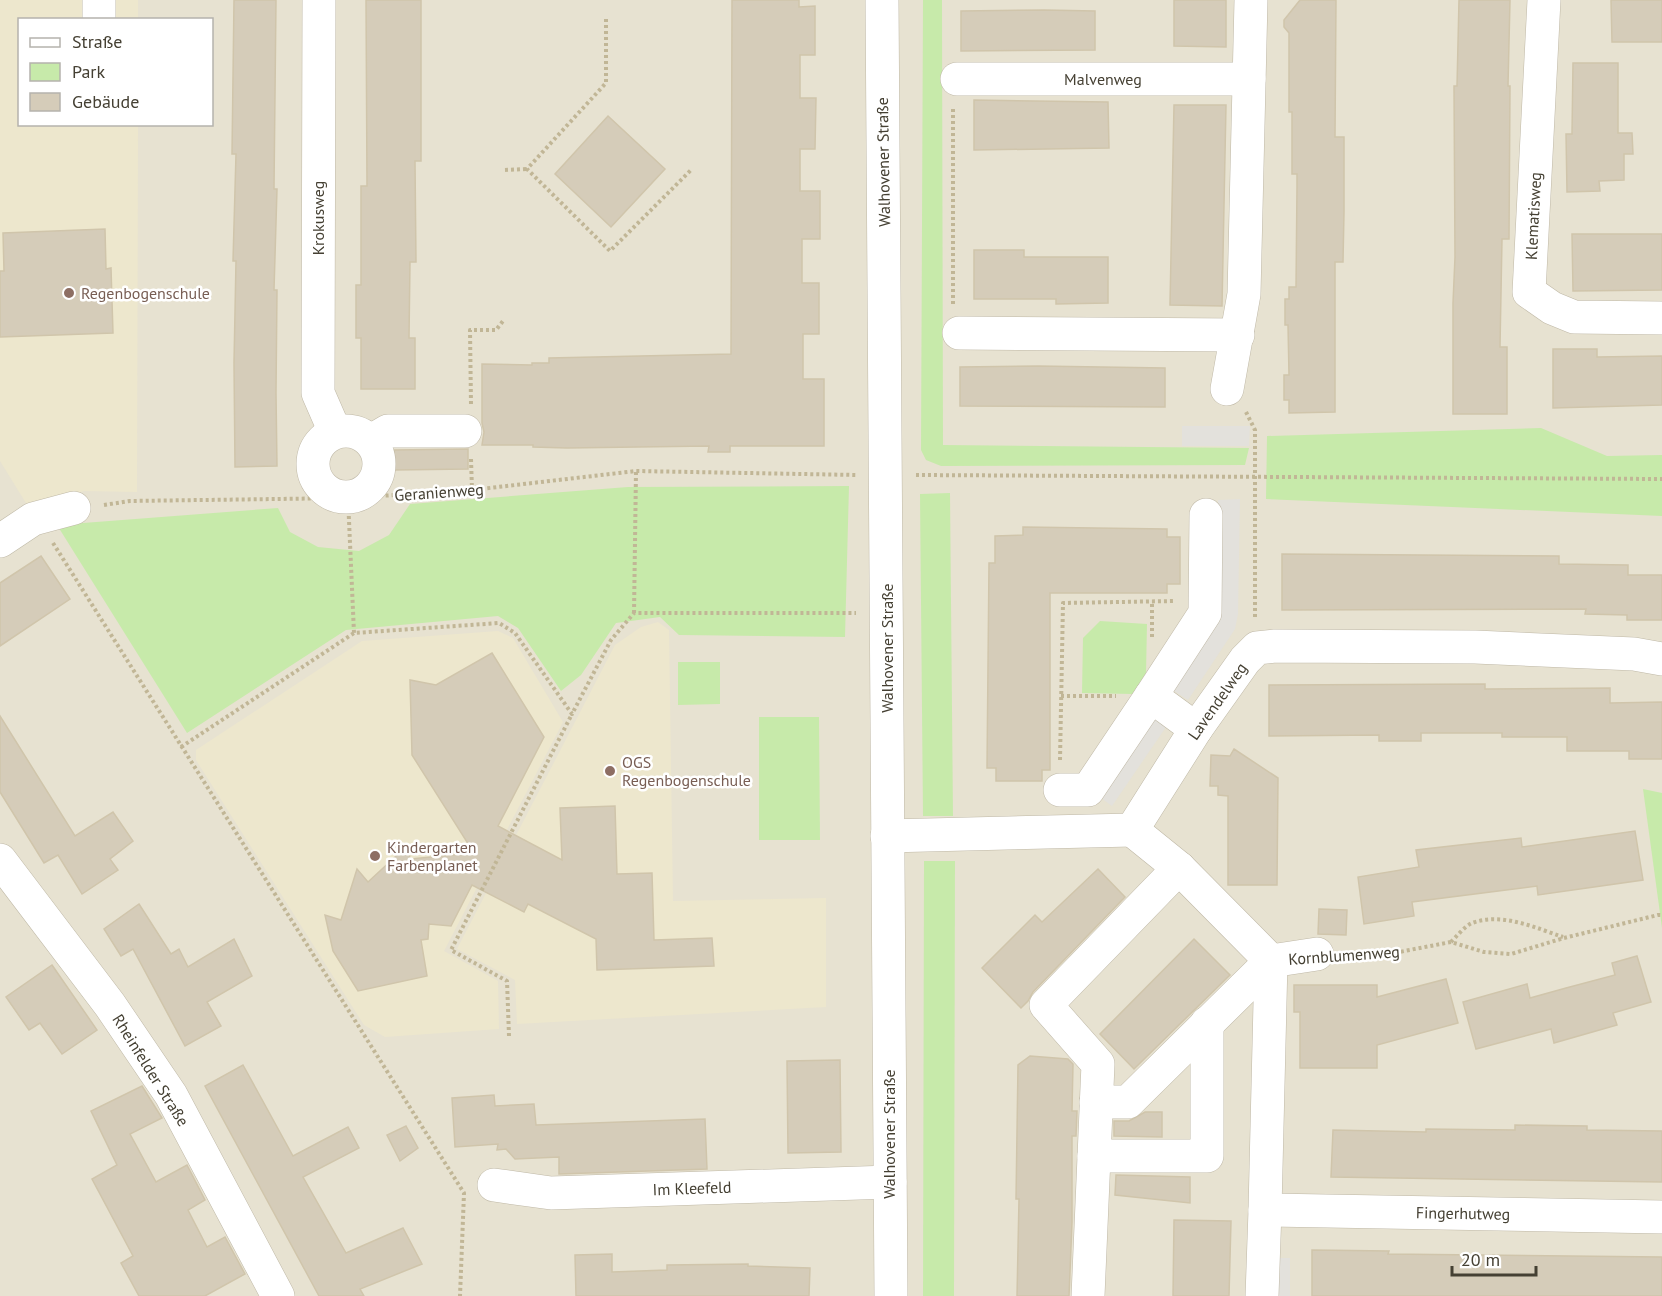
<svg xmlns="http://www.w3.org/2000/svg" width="1662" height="1296" font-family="'PT Sans',sans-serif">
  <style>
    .residential { fill: #e7e2d1; fill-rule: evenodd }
    .education { fill: #ede7cd }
    .green { fill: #c7eaaa }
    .parking { fill: #e3e1dc }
    .building { fill: #d5ccb9; stroke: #d0c5ab; stroke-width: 1.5 }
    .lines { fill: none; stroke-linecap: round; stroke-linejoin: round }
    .minor-casing { stroke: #bfb8a6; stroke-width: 34 }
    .path { stroke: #c1b696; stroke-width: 4; stroke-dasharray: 3 3; stroke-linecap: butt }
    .minor { stroke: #fff; stroke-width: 33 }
    .education-dot { fill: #8d6e63; stroke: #fff; stroke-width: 2 }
    .labels { text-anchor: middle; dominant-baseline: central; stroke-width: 5; stroke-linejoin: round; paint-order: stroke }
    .street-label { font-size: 16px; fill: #454033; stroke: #fff }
    .education-label { font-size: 16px; fill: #785e54; stroke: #fff; text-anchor: start }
  </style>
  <rect width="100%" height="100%" fill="#f3f0e4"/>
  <path class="residential" d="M 0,0 L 1662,0 L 1662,1296 L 0,1296 ZM 20,20 L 212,20 L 212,124 L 20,124 Z"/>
  <g class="education">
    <path d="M 0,0 L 138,0 L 138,19 L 20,20 L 20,124 L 138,125 L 137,492 L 84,491 L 29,508 L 0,461 Z"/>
    <path d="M 658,622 L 669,630 L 673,901 L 826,898 L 826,1007 L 517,1024 L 515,980 L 457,949 L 615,645 L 641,627 Z"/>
    <path d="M 498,631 L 513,638 L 563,722 L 444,951 L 498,981 L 499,1029 L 385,1037 L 364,1025 L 196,760 L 196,750 L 362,641 Z"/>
  </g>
  <g class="green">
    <path d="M 923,0 L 942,0 L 943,445 L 1249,448 L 1245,465 L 941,466 L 926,460 L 921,450 Z"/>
    <path d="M 1541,428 L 1607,456 L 1662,455 L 1662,516 L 1266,499 L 1267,436 Z"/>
    <path d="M 849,486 L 845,637 L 679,635 L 660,617 L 616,623 L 581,675 L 561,691 L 518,628 L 498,616 L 346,630 L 187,733 L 57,525 L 278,508 L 290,532 L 318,547 L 359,551 L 389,535 L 410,504 L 628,487 Z"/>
    <path d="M 950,493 L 953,816 L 923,816 L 920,494 Z"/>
    <path d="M 1100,621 L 1147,624 L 1146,673 L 1133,694 L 1082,693 L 1083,638 Z"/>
    <path d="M 678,662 L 720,662 L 720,704 L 678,705 Z"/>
    <path d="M 759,717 L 819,717 L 820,840 L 759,840 Z"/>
    <path d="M 1643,789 L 1662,793 L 1662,928 Z"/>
    <path d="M 924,861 L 955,861 L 954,1296 L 923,1296 Z"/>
  </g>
  <g class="parking">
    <path d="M 1182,426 L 1250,426 L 1249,446 L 1182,446 Z"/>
    <path d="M 1240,499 L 1238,614 L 1235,629 L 1188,700 L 1168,687 L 1217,613 L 1218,500 Z"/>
    <path d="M 1150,716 L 1166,727 L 1112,806 L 1097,795 Z"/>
    <path d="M 1271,1258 L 1290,1258 L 1290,1296 L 1270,1296 Z"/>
  </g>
  <g class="building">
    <path d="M 234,0 L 276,0 L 274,189 L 277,189 L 274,290 L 277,290 L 276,393 L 277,466 L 235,467 L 234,363 L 236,261 L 233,261 L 236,154 L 232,154 Z"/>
    <path d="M 366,0 L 421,0 L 421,161 L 415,161 L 416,262 L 410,262 L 409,338 L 415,338 L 415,389 L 361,389 L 361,338 L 356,338 L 356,285 L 361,285 L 361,186 L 367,186 Z"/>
    <path d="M 732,0 L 799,0 L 799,7 L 815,6 L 815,55 L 800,55 L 800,98 L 816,98 L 815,149 L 800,149 L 800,191 L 820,191 L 820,239 L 802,239 L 802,283 L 819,283 L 819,334 L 803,334 L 803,379 L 824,379 L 824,446 L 730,446 L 730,452 L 708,452 L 709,446 L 567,448 L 533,447 L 533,445 L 482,445 L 484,432 L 482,423 L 482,364 L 532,365 L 532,363 L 549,363 L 549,358 L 731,354 Z"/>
    <path d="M 1174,0 L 1226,0 L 1226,47 L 1174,46 Z"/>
    <path d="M 1300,0 L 1336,0 L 1335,137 L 1344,137 L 1344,212 L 1343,262 L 1335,262 L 1335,412 L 1289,413 L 1289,400 L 1284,400 L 1284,375 L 1289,375 L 1288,325 L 1285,325 L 1285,299 L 1289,299 L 1289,287 L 1296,287 L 1297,187 L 1297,174 L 1292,174 L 1292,112 L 1289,112 L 1289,33 L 1284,27 L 1284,20 Z"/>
    <path d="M 1459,0 L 1510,0 L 1508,86 L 1510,86 L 1509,239 L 1502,239 L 1500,347 L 1507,347 L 1507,414 L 1453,414 L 1453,303 L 1455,257 L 1454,86 L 1457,86 Z"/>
    <path d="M 1611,0 L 1662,0 L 1662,42 L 1612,42 Z"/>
    <path d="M 1044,10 L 1095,11 L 1095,50 L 961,51 L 961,11 Z"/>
    <path d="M 1573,63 L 1618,63 L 1618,133 L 1632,133 L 1633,154 L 1624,154 L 1624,180 L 1599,181 L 1600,191 L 1567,192 L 1566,134 L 1572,134 Z"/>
    <path d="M 974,100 L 1108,102 L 1109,148 L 974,150 Z"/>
    <path d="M 1174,105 L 1226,105 L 1222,306 L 1170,305 Z"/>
    <path d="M 608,116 L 665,169 L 611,227 L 555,174 Z"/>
    <path d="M 105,229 L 106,269 L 111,268 L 113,333 L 0,337 L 0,271 L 4,271 L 3,233 Z"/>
    <path d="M 1572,234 L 1662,234 L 1662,290 L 1573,291 Z"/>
    <path d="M 974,250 L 1024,250 L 1024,257 L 1108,257 L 1108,303 L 1056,304 L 1056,299 L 974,299 Z"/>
    <path d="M 1553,349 L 1597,349 L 1597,357 L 1662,356 L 1662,405 L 1553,408 Z"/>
    <path d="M 1038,366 L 1165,368 L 1165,407 L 960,406 L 960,367 Z"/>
    <path d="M 468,449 L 468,469 L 395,470 L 394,450 Z"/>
    <path d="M 1023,527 L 1167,529 L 1167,537 L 1180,537 L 1180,584 L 1167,584 L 1167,593 L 1050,593 L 1050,770 L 1042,770 L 1042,781 L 996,781 L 996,768 L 987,768 L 989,563 L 995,563 L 995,536 L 1023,535 Z"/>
    <path d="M 1282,554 L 1559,556 L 1559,564 L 1628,565 L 1628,575 L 1662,575 L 1662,620 L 1627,620 L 1627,615 L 1585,614 L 1586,609 L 1282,610 Z"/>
    <path d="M 41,556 L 70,599 L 0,646 L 0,583 Z"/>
    <path d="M 492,653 L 544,737 L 498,826 L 562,860 L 560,808 L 615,806 L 617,874 L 652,873 L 654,940 L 712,938 L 714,966 L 597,970 L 596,939 L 528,904 L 524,912 L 472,885 L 451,926 L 429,924 L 428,939 L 421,940 L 427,976 L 358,991 L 333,951 L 325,915 L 341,920 L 357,869 L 368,882 L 408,845 L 410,859 L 474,853 L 412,755 L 410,680 L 436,685 Z"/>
    <path d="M 1485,684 L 1485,689 L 1610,688 L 1610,703 L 1662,702 L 1662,759 L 1629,759 L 1629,751 L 1567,751 L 1567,737 L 1502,737 L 1502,733 L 1421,733 L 1421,741 L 1379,741 L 1379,735 L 1269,736 L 1269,685 Z"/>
    <path d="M 0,716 L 75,836 L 113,812 L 133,841 L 110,859 L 118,870 L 82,894 L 58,855 L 44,863 L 0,792 Z"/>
    <path d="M 1234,749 L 1278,778 L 1277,885 L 1228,885 L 1228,796 L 1218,795 L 1218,786 L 1210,786 L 1211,755 L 1230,756 Z"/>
    <path d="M 1635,831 L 1643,880 L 1538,895 L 1537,886 L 1412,902 L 1414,916 L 1364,924 L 1358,877 L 1419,867 L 1416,850 L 1521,838 L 1522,847 Z"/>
    <path d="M 1098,869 L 1125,897 L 1033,992 L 1028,1001 L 1021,1008 L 982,968 L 1035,915 L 1042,922 Z"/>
    <path d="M 139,904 L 171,954 L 179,949 L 188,967 L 234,939 L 252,976 L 207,1002 L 221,1026 L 185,1046 L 133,949 L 121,956 L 104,929 Z"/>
    <path d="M 1319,909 L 1347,910 L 1346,935 L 1318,934 Z"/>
    <path d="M 1194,939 L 1230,975 L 1134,1069 L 1100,1034 Z"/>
    <path d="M 1637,956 L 1651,1002 L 1613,1013 L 1617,1025 L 1554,1043 L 1551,1029 L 1476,1049 L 1463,1002 L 1527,984 L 1530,998 L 1566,988 L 1615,975 L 1612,963 Z"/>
    <path d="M 52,965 L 97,1030 L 62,1054 L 40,1023 L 29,1030 L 6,997 Z"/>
    <path d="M 1446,979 L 1458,1023 L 1377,1045 L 1377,1068 L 1300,1068 L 1300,1012 L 1294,1012 L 1294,985 L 1377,985 L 1377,997 Z"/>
    <path d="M 1030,1056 L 1068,1059 L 1073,1064 L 1072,1111 L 1077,1111 L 1076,1136 L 1072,1136 L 1072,1222 L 1069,1296 L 1017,1296 L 1019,1199 L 1016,1199 L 1018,1065 Z"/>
    <path d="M 840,1060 L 841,1152 L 788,1153 L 787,1061 Z"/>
    <path d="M 243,1065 L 293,1156 L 348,1127 L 359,1148 L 303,1177 L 346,1253 L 403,1228 L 422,1264 L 360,1289 L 364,1296 L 319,1296 L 205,1086 Z"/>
    <path d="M 142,1086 L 162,1118 L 130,1134 L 156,1182 L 187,1165 L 205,1200 L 188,1210 L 207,1247 L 225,1237 L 245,1274 L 205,1296 L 139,1296 L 121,1263 L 133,1256 L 92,1179 L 117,1165 L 91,1111 Z"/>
    <path d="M 494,1095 L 495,1106 L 534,1104 L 536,1125 L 705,1119 L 707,1169 L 559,1174 L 559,1157 L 515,1159 L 506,1149 L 497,1150 L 498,1144 L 455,1147 L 452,1098 Z"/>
    <path d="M 1145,1112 L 1162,1112 L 1162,1137 L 1114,1136 L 1114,1121 L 1129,1121 Z"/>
    <path d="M 1515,1125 L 1587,1126 L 1587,1130 L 1662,1131 L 1662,1182 L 1331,1177 L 1333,1130 L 1426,1132 L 1426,1129 L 1515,1130 Z"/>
    <path d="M 406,1126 L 418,1148 L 400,1161 L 387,1135 Z"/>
    <path d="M 1116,1175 L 1190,1177 L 1190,1203 L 1115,1195 Z"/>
    <path d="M 1174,1220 L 1231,1221 L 1229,1296 L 1173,1296 Z"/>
    <path d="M 1312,1250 L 1389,1251 L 1388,1254 L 1662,1257 L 1662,1296 L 1312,1296 Z"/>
    <path d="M 612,1254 L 612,1272 L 667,1270 L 667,1265 L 748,1264 L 748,1266 L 810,1268 L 809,1296 L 576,1296 L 575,1255 Z"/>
  </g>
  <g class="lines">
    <g class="minor-casing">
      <g id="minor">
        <path d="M 99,0 L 99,20"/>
        <path d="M 319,0 L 318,393 L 335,432"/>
        <path d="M 882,0 L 891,1296"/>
        <path d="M 1544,0 L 1529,292 L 1552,308 L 1574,317 L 1662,318"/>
        <path d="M 957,79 L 1249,79"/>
        <path d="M 959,333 L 1238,335"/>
        <path d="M 1227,389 L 1244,294 L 1251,0"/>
        <circle cx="346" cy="464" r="33"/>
        <path d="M 371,441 L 388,431 L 465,431"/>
        <path d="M 0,541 L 33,519 L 74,508"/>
        <path d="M 1151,696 L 1205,613 L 1206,515"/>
        <path d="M 1060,790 L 1088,790 L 1151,696 L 1196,729"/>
        <path d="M 1132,830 L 1179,868 L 1271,961 L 1265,1210 L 1662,1217"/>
        <path d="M 887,836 L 1132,830 L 1196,729 L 1245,660 L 1257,648 L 1275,646 L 1475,647 L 1634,654 L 1662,659"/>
        <path d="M 0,860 L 110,1005 L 171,1095 L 278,1296"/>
        <path d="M 1096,1102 L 1128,1102 L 1271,961 L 1317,954"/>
        <path d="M 1094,1156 L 1207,1156 L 1207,1023"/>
        <path d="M 494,1185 L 551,1193 L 890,1182"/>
        <path d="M 1088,1296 L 1098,1064 L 1046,1005 L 1179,868"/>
        <path d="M 1262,1296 L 1265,1210"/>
      </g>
    </g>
    <g class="path">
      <path d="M 606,19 L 606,83 L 527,169 L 610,251 L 692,169"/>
      <path d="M 505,170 L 527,169"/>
      <path d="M 953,304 L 953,107"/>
      <path d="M 471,404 L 470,330 L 496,330 L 503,321"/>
      <path d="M 1246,412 L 1255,430 L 1255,619"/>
      <path d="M 471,459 L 472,490"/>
      <path d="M 916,475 L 1662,479"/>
      <path d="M 348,498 L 354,633"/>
      <path d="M 104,505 L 130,501 L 348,498 L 472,490 L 636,471 L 857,475"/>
      <path d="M 53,543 L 464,1193 L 460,1296"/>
      <path d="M 634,613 L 636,471"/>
      <path d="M 1152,637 L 1152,602"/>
      <path d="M 1061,696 L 1116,696"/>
      <path d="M 181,747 L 354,633 L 499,623 L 515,633 L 572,714 L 611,640 L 634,613 L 856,613"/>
      <path d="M 1060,760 L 1063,603 L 1174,601"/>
      <path d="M 1451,942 C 1457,936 1465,926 1472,923 C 1502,912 1536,928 1563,937"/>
      <path d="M 1347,953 L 1394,953 L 1451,942 L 1484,952 L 1511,954 L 1564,938 L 1658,915 L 1662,915"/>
      <path d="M 509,1036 L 507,981 L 451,950 L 572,714"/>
    </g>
    <use href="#minor" class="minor"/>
  </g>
  <g class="education-dot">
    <circle cx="69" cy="293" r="6"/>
    <circle cx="610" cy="771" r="6"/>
    <circle cx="375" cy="856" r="6"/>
  </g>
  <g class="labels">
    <g class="street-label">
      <text x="1103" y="79">Malvenweg</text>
      <text transform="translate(883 162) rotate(-91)">Walhovener Straße</text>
      <text transform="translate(1533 216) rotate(-87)">Klematisweg</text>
      <text transform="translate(318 218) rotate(-90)">Krokusweg</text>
      <text transform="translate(439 492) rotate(-4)">Geranienweg</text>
      <text transform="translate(887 648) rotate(-90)">Walhovener Straße</text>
      <text transform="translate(1217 701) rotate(-55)">Lavendelweg</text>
      <text transform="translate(1344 955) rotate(-4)">Kornblumenweg</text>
      <text transform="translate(151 1070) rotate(58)">Rheinfelder Straße</text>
      <text transform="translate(889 1134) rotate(-90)">Walhovener Straße</text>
      <text transform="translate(692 1188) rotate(-2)">Im Kleefeld</text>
      <text transform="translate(1463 1213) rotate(1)">Fingerhutweg</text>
    </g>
    <g class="education-label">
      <text x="81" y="293">Regenbogenschule</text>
      <text x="622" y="762">OGS<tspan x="622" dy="18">Regenbogenschule</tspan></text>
      <text x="387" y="847">Kindergarten<tspan x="387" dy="18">Farbenplanet</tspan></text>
    </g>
  </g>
  <rect x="18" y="18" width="195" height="108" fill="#ffffff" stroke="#b5b3ad" stroke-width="1.5"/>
  <rect x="30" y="38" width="30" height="9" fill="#ffffff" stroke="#b5b3ad" stroke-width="1.5"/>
  <text x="72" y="48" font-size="18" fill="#454033">Straße</text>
  <rect x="30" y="63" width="30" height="18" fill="#c7eaaa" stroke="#b5b3ad" stroke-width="1.5"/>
  <text x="72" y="78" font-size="18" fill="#454033">Park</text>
  <rect x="30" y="93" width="30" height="18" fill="#d5ccb9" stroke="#b5b3ad" stroke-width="1.5"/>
  <text x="72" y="108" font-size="18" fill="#454033">Gebäude</text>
  <path d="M1452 1266v9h84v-9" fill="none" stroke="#454033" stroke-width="3"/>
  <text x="1461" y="1266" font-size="18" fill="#454033" stroke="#ffffff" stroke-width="4.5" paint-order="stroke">20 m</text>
</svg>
